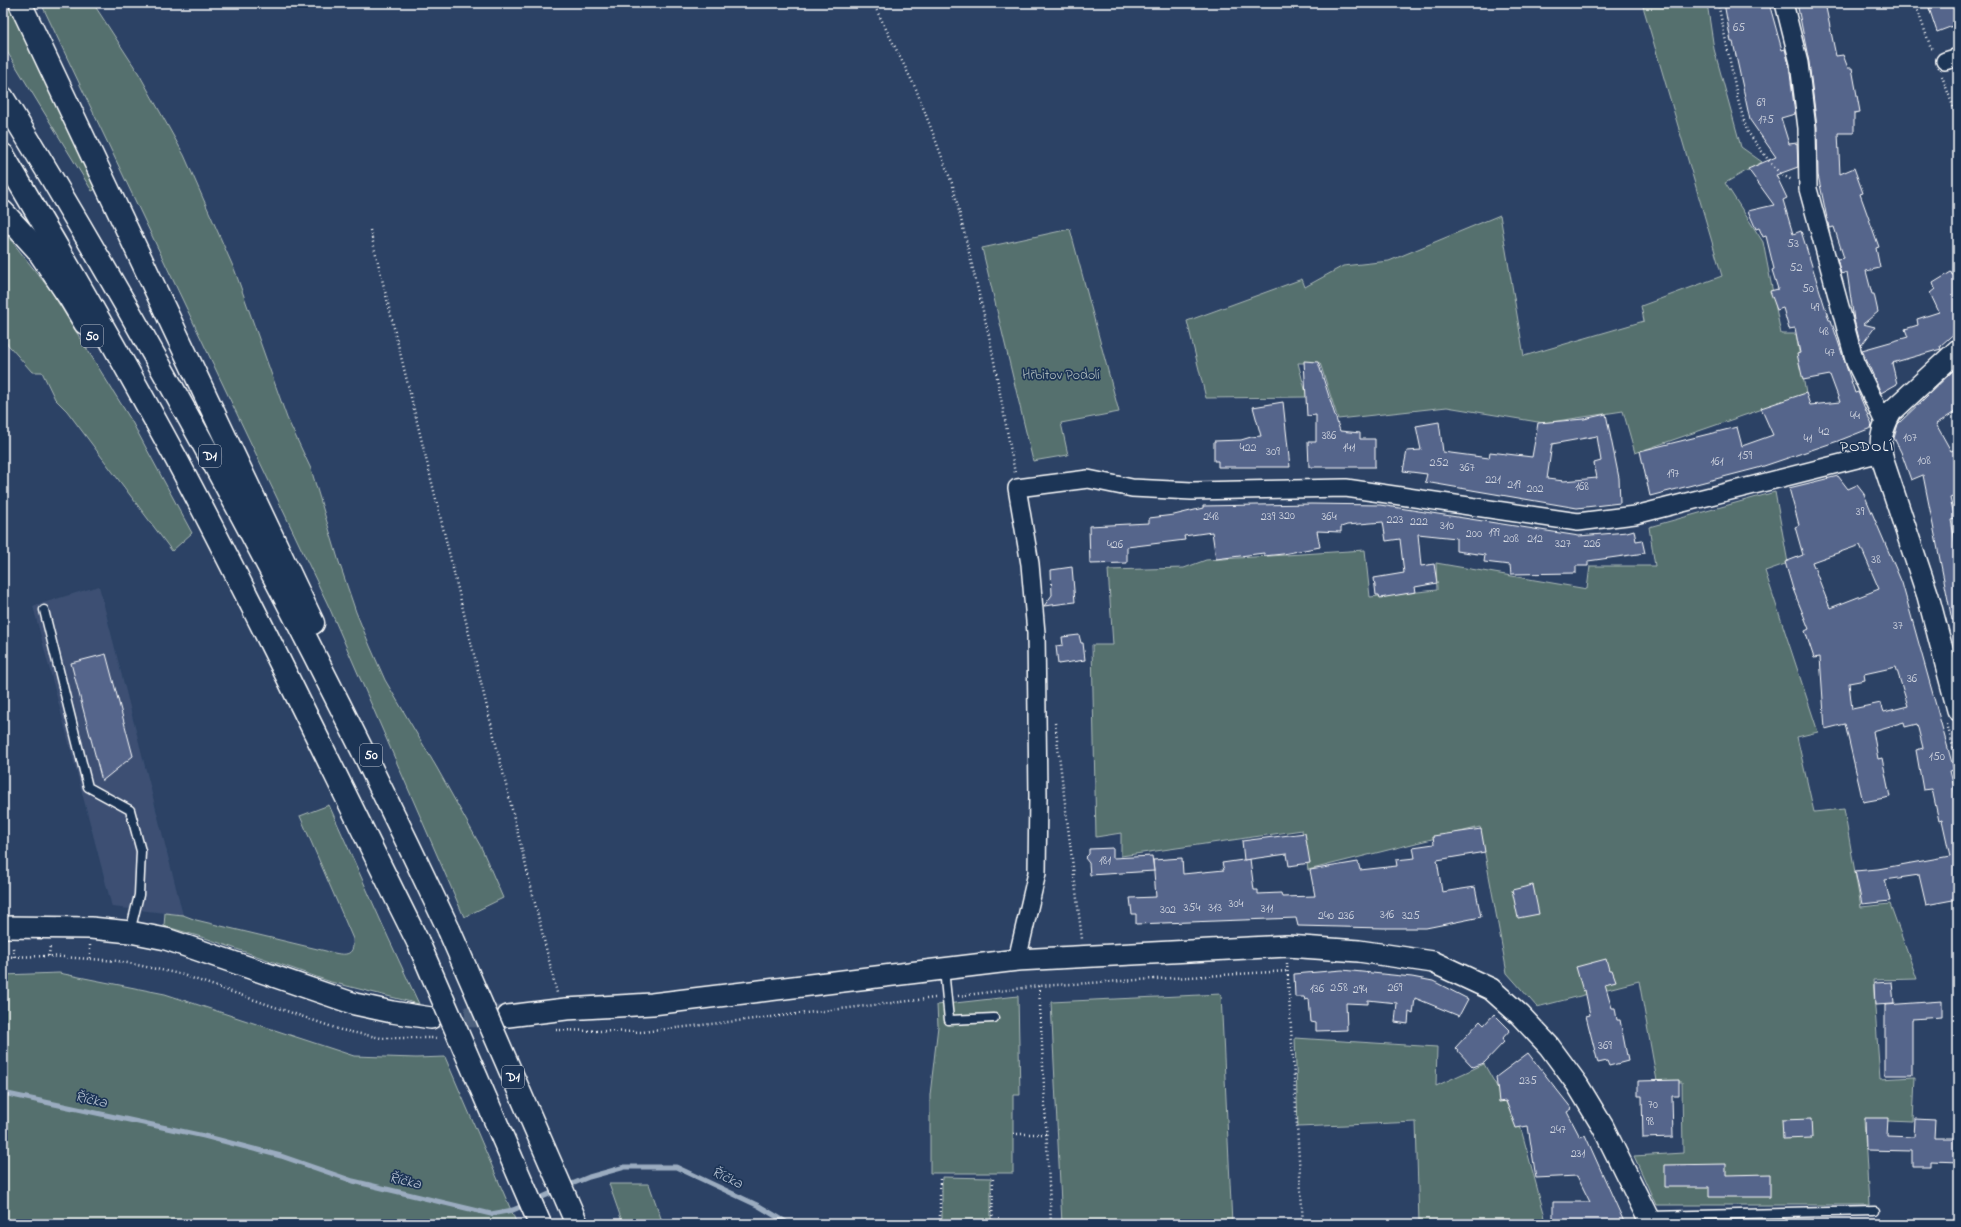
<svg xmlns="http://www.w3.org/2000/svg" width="1961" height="1227" font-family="'Indie Flower',sans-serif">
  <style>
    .built { fill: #3c5073 }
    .green { fill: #54706e; stroke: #aab8b6 }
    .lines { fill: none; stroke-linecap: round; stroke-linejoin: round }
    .stream { stroke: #9bacc0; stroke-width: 5 }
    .building { fill: #55658b; stroke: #fff; fill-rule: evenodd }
    .tertiary-tunnel { stroke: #4c5e7c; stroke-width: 21; stroke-dasharray: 21 10; stroke-linecap: butt }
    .service-casing { stroke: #fff; stroke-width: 11 }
    .minor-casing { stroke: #fff; stroke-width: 20 }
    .tertiary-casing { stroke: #fff; stroke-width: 24 }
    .motorway-casing { stroke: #fff; stroke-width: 25 }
    .path { stroke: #fff; stroke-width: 2.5; stroke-dasharray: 1 3; stroke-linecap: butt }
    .service { stroke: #1d3557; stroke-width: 8 }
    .minor { stroke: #1d3557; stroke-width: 17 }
    .tertiary { stroke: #1d3557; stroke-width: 21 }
    .motorway { stroke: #1d3557; stroke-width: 22 }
    .motorway-bridge-casing { stroke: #fff; stroke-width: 25; stroke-linecap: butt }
    .motorway-bridge { stroke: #1d3557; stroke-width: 22 }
    .labels { text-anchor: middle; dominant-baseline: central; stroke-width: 3.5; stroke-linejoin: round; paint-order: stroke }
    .number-label { font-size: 12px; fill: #d4d8e2 }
    .shield { fill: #1d3557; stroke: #bbc2cd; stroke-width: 1 }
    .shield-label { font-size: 13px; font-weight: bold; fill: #fff }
    .park-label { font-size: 14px; fill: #b2bfbe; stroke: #1d3557 }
    .water-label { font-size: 15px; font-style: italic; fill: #b4c0d0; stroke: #1d3557 }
    .quarter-label { font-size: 16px; letter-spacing: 1px; fill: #fff; stroke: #1d3557 }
  </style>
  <rect width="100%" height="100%" fill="#2c4265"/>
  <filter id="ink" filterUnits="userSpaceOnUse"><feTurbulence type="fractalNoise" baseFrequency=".025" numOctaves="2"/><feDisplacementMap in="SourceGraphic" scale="8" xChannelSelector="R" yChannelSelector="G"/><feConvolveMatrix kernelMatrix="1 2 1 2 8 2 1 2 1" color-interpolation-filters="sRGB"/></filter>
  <g filter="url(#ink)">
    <path class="built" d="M 99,586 L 183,915 L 112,907 L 33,606 Z"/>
    <g class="green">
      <path d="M 3,3 L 8,3 L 96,189 L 92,191 L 3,45 Z"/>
      <path d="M 41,3 L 93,3 L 139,74 L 184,155 L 235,271 L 287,418 L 311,469 L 339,562 L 356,612 L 370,646 L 385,680 L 437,768 L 481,847 L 503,898 L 464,917 L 329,607 Z"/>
      <path d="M 1642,3 L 1707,3 L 1714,49 L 1741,147 L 1762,162 L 1725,183 L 1763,242 L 1781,334 L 1796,334 L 1806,394 L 1635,453 L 1623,411 L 1544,423 L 1447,407 L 1338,419 L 1320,363 L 1298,363 L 1307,397 L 1206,398 L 1187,321 L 1302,279 L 1305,287 L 1343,266 L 1389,261 L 1500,215 L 1524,356 L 1644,321 L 1641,306 L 1722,276 Z"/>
      <path d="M 1070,229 L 1119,412 L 1061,423 L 1068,455 L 1033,461 L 982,248 Z"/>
      <path d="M 3,230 L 51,291 L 131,420 L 192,533 L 172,551 L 67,411 L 55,399 L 42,372 L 32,372 L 3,339 Z"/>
      <path d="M 1775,492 L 1788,563 L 1765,571 L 1818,732 L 1797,737 L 1814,812 L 1844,809 L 1861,907 L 1890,904 L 1917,979 L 1873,980 L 1880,1079 L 1915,1077 L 1913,1122 L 1864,1120 L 1869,1205 L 1656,1205 L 1634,1156 L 1683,1153 L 1682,1082 L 1657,1081 L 1639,981 L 1537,1007 L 1507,973 L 1480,827 L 1308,870 L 1302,830 L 1121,856 L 1121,833 L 1096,837 L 1092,645 L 1113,645 L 1108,570 L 1184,568 L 1206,560 L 1365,550 L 1370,597 L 1437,590 L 1436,563 L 1587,589 L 1590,566 L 1655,566 L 1649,527 Z"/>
      <path d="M 329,805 L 388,937 L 419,1004 L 331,982 L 208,939 L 164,926 L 165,913 L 183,915 L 196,920 L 330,952 C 343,955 355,958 353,939 L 300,816 Z"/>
      <path d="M 59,973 L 165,994 L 354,1056 L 416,1058 L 445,1057 L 517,1224 L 3,1224 L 3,975 Z"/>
      <path d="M 1221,994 L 1232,1224 L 1062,1224 L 1051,1002 Z"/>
      <path d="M 1018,996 L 1020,1095 L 1013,1095 L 1013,1173 L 930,1173 L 930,1095 L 938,1026 L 937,1005 Z"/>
      <path d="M 1295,1038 L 1437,1047 L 1436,1086 L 1484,1064 L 1521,1129 L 1544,1213 L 1546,1224 L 1419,1224 L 1416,1122 L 1298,1127 Z"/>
      <path d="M 942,1177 L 991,1178 L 991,1224 L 942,1224 Z"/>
      <path d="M 609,1184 L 649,1184 L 663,1224 L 623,1224 Z"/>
    </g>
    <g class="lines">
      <g class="stream">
        <path d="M 3,1093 L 204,1136 L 281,1156 L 353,1181 L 491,1214 L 513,1210 L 527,1204"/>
        <path d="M 567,1186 L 589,1177 L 625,1167 L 676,1167 L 759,1206 L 789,1224"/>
        <path d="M 536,1200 L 558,1190"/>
      </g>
    </g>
    <g class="building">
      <path d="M 1724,3 L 1769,3 L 1782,50 L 1785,49 L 1789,65 L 1795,114 L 1781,118 L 1789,144 L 1797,143 L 1798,167 L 1776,175 L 1787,198 L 1783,200 L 1793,234 L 1801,231 L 1829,320 L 1831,320 L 1855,393 L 1858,392 L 1872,425 L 1871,428 L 1838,441 L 1758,468 L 1650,496 L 1640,451 L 1737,427 L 1742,446 L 1773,435 L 1761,408 L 1806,393 L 1810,405 L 1840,402 L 1830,375 L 1803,380 L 1797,354 L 1800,353 L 1795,328 L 1789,329 L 1783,308 L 1777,310 L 1770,291 L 1778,289 L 1772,270 L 1774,269 L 1766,236 L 1763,237 L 1759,228 L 1756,229 L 1748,211 L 1774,205 L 1748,169 L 1776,157 L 1750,120 L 1733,42 L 1731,42 Z"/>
      <path d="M 1797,3 L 1825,3 L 1836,56 L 1843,55 L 1848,68 L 1852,68 L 1860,112 L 1854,113 L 1854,133 L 1838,133 L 1840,174 L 1854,168 L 1863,193 L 1860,194 L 1879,247 L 1876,248 L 1880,268 L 1866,271 L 1872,294 L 1874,294 L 1878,312 L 1863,324 L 1875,327 L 1861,346 L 1854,320 L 1847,272 L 1841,274 L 1837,259 L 1844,258 L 1834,227 L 1829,228 L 1818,175 L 1817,127 L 1809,62 Z"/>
      <path d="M 1943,3 L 1954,3 L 1958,15 L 1958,24 L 1937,32 L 1929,8 Z"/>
      <path d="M 1951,272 L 1952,275 L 1958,274 L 1958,330 L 1940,346 L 1941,349 L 1892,363 L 1897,384 L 1881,393 L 1862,350 L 1908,337 L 1905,329 L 1918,325 L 1917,319 L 1939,312 L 1930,293 L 1935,289 L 1933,283 Z"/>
      <path d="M 1304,361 L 1318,362 L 1340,431 L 1360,433 L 1360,439 L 1375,439 L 1375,467 L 1309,467 L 1308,442 L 1316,442 L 1316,415 L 1307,416 Z"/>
      <path d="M 1958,366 L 1958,410 L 1936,424 L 1951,451 L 1958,448 L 1958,495 L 1950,498 L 1955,519 L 1951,520 L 1958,557 L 1958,619 L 1952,620 L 1923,475 L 1911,480 L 1901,452 L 1894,438 L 1898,424 Z"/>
      <path d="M 1283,402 L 1290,467 L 1218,467 L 1218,461 L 1214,461 L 1214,441 L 1241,440 L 1251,437 L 1261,436 L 1253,407 Z"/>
      <path d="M 1606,414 L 1619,478 L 1620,503 L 1577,508 L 1425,482 L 1427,474 L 1403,471 L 1407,451 L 1421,450 L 1416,426 L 1439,422 L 1443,452 L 1489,458 L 1490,452 L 1532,457 L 1538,423 L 1584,419 ZM 1597,436 L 1601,461 L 1594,463 L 1597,478 L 1564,481 L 1547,479 L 1552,444 Z"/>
      <path d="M 1838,476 L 1848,489 L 1857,485 L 1864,494 L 1902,583 L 1954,770 L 1950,771 L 1958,804 L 1958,899 L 1926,905 L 1919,875 L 1885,880 L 1890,901 L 1862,904 L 1855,871 L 1878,869 L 1950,856 L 1942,820 L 1939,821 L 1932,789 L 1923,790 L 1916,750 L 1923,748 L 1917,724 L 1905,727 L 1904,722 L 1873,731 L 1878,759 L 1882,758 L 1890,797 L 1863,802 L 1845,724 L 1825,729 L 1820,657 L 1814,658 L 1805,631 L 1809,629 L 1793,589 L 1785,562 L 1803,555 L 1795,527 L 1799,525 L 1789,488 ZM 1860,545 L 1879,589 L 1830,608 L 1812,562 ZM 1896,667 L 1908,706 L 1884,712 L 1881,703 L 1852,709 L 1849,683 L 1865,680 L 1864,674 Z"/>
      <path d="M 1311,504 L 1380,505 L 1579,536 L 1627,532 L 1634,530 L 1636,541 L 1642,540 L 1645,553 L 1588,561 L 1588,566 L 1576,566 L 1576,573 L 1511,574 L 1510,565 L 1484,562 L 1485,555 L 1456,551 L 1456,538 L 1418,534 L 1421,566 L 1434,564 L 1437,583 L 1415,587 L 1416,592 L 1380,598 L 1379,595 L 1376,595 L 1374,578 L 1404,573 L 1400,539 L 1386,541 L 1383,522 L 1347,525 L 1341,527 L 1341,532 L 1317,531 L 1320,547 L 1283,554 L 1264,556 L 1264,553 L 1216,559 L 1212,532 L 1184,536 L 1185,540 L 1127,547 L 1127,563 L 1090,564 L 1089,526 L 1149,523 L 1149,518 L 1174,515 L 1203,508 L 1203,506 Z"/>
      <path d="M 1072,567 L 1075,602 L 1044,606 L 1052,595 L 1051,570 Z"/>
      <path d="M 1079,635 L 1081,643 L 1083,643 L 1085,660 L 1058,664 L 1056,646 L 1063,645 L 1062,637 Z"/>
      <path d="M 106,654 L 133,756 L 102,781 L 71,663 Z"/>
      <path d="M 1481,829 L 1485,852 L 1437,860 L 1442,892 L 1475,887 L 1481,917 L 1426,928 L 1383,928 L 1298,926 L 1296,918 L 1136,924 L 1136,914 L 1132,914 L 1130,898 L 1156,897 L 1153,860 L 1182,858 L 1183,874 L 1224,870 L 1222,863 L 1250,859 L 1254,890 L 1258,890 L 1258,894 L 1281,893 L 1282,897 L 1315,896 L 1310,870 L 1358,862 L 1360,870 L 1397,866 L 1396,860 L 1415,858 L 1413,847 L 1434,844 L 1433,836 Z"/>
      <path d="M 1305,833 L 1310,863 L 1289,866 L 1287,854 L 1244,860 L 1242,841 Z"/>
      <path d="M 1113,848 L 1113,858 L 1152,856 L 1154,871 L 1090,875 L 1089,863 L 1085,858 L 1089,854 L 1089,849 Z"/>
      <path d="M 1533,885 L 1539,914 L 1518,918 L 1512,890 Z"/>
      <path d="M 1606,959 L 1609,970 L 1612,970 L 1616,981 L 1605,984 L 1612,1008 L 1615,1008 L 1617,1020 L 1620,1020 L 1628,1061 L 1609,1066 L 1607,1061 L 1598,1063 L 1586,1016 L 1590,1015 L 1585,990 L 1583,991 L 1576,967 Z"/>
      <path d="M 1342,970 L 1412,977 L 1433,981 L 1468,999 L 1459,1016 L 1415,998 L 1413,1014 L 1409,1012 L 1408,1024 L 1395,1022 L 1397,1003 L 1368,1000 L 1368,1004 L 1346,1003 L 1347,1030 L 1316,1031 L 1316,1023 L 1311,1022 L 1309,999 L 1305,1000 L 1304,997 L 1295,997 L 1294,974 Z"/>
      <path d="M 1892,982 L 1894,1004 L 1875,1005 L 1874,983 Z"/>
      <path d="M 1942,1001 L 1942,1017 L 1912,1019 L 1912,1075 L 1885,1075 L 1885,1005 Z"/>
      <path d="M 1494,1014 L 1510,1030 L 1502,1039 L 1504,1042 L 1484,1063 L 1473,1067 L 1455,1048 L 1480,1021 L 1484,1025 Z"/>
      <path d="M 1528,1053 L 1572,1109 L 1567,1112 L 1580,1137 L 1585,1135 L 1625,1224 L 1553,1224 L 1553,1202 L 1590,1202 L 1577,1176 L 1536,1178 L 1528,1126 L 1516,1128 L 1506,1101 L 1499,1102 L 1496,1077 Z"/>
      <path d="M 1679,1080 L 1679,1096 L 1672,1096 L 1673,1137 L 1643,1138 L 1642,1096 L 1638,1096 L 1638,1081 Z"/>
      <path d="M 1865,1118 L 1888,1118 L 1887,1136 L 1914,1137 L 1915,1119 L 1935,1120 L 1934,1138 L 1958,1138 L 1958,1162 L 1931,1161 L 1931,1166 L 1912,1166 L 1912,1151 L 1866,1150 Z"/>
      <path d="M 1811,1119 L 1812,1138 L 1783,1139 L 1782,1120 Z"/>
      <path d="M 1726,1164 L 1726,1175 L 1770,1174 L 1770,1197 L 1709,1197 L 1709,1187 L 1665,1187 L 1665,1165 Z"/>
    </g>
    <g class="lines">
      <path class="tertiary-tunnel" d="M 434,1018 L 504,1016"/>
      <g class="service-casing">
        <g id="service">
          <path d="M 44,610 L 88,787 L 130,810 L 141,851 L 139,895 L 130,932"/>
          <path d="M 944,969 L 949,1020 L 994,1018"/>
          <path d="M 1649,1216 L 1875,1211"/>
        </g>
      </g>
      <g class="minor-casing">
        <g id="minor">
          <path d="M 1784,3 L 1799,63 L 1807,128 L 1808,189 L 1855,362 L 1885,424"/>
          <path d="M 1945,61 L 1958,57"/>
          <path d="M 1017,960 L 1037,873 L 1038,796 L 1036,633 L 1030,564 L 1017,488 L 1088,479 L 1132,488 L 1192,491 L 1346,488 L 1578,522 L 1635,515 L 1881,453"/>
        </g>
      </g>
      <g class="tertiary-casing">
        <g id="tertiary">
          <path d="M 1958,350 L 1891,412 C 1882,428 1878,443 1883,461 L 1928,596 L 1958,710"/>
          <path d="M 3,927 L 91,928 L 130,932 L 166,939 L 355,1004 L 392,1012 L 431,1018"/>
          <path d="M 508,1016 L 566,1009 L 652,1004 L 1017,960 L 1287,946 L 1359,951 L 1433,962 L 1491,989 L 1520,1015 L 1549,1046 L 1577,1084 L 1603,1127 L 1651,1224"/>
        </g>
      </g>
      <g class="motorway-casing">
        <g id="motorway">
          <path d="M 20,3 L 313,623"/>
          <path d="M 3,98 C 168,366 315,645 449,930"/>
          <path d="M 3,155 C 63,256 122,358 178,462 C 262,620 338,782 418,942"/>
          <path d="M 3,212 L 37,249 L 70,298 L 85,323"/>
        </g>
      </g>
      <g class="path">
        <path d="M 873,3 L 916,89 L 953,186 L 990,340 L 1015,473"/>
        <path d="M 1718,3 L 1738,100 L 1747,131 L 1772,165 L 1782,175 L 1792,180"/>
        <path d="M 1915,3 L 1931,48 L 1935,49"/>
        <path d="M 1942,76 L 1958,120"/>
        <path d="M 370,230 L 557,993"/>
        <path d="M 1055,723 L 1082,939"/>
        <path d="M 1947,724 L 1958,766"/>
        <path d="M 13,948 L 14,957"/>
        <path d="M 49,956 L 50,945"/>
        <path d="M 3,957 L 49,956 L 118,961 L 180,974 L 341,1030 L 381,1038 L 439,1038"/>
        <path d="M 90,958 L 90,945"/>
        <path d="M 1287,963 L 1303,1224"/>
        <path d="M 1039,986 L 1051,1224"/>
        <path d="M 958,996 L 1039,986 L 1288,971"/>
        <path d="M 556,1030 L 642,1032 L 935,998"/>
        <path d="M 1013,1134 L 1046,1134"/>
        <path d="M 940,1224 L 940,1176"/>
        <path d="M 992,1224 L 993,1176"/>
      </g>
      <use href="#service" class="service"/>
      <use href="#minor" class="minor"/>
      <use href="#tertiary" class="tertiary"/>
      <use href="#motorway" class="motorway"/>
      <g class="motorway-bridge-casing">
        <g id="motorway-bridge">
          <path d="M 449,930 L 577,1224"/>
          <path d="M 418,942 L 540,1224"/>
        </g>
      </g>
      <use href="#motorway-bridge" class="motorway-bridge"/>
    </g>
  </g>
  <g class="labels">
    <g class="number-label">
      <text x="1739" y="28">65</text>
      <text x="1761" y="103">69</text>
      <text x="1766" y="120">175</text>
      <text x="1793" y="244">53</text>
      <text x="1796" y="268">52</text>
      <text x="1808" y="289">50</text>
      <text x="1815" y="308">49</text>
      <text x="1824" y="332">48</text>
      <text x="1830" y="353">47</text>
      <text x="1855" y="416">44</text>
      <text x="1824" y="432">42</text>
      <text x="1329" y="436">386</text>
      <text x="1910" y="438">107</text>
      <text x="1808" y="439">41</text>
      <text x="1248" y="448">422</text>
      <text x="1349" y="448">141</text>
      <text x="1273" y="452">309</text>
      <text x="1745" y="456">159</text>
      <text x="1924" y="461">108</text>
      <text x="1717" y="462">161</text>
      <text x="1439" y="463">252</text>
      <text x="1467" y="468">367</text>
      <text x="1673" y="474">197</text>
      <text x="1493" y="480">221</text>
      <text x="1514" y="485">219</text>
      <text x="1582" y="487">168</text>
      <text x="1535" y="489">202</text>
      <text x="1860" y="512">39</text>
      <text x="1287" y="516">320</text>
      <text x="1211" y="517">248</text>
      <text x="1268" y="517">239</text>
      <text x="1329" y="517">364</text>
      <text x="1395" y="520">223</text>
      <text x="1419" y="522">222</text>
      <text x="1447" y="526">310</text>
      <text x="1494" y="533">199</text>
      <text x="1474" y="534">200</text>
      <text x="1511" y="539">208</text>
      <text x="1535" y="539">212</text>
      <text x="1563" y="544">327</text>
      <text x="1592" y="544">226</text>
      <text x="1115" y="545">426</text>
      <text x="1876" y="560">38</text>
      <text x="1898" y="626">37</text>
      <text x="1912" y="679">36</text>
      <text x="1937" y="757">150</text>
      <text x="1105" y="861">181</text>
      <text x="1236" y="904">304</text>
      <text x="1192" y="908">354</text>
      <text x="1215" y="908">313</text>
      <text x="1267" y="909">311</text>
      <text x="1168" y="910">302</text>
      <text x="1387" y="915">316</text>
      <text x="1326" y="916">240</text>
      <text x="1346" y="916">236</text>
      <text x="1411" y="916">325</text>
      <text x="1339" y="988">258</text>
      <text x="1395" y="988">269</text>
      <text x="1317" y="989">136</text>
      <text x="1360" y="990">294</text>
      <text x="1605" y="1046">369</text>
      <text x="1528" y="1081">235</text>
      <text x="1653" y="1105">70</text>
      <text x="1650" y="1122">98</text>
      <text x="1558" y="1130">247</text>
      <text x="1578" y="1154">231</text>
    </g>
    <g class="shield">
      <rect x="81" y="325" width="22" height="22" rx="3"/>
      <rect x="199" y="445" width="22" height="22" rx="3"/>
      <rect x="360" y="744" width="22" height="22" rx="3"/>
      <rect x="502" y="1066" width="22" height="22" rx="3"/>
    </g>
    <g class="shield-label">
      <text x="92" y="336">50</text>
      <text x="210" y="456">D1</text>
      <text x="371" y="755">50</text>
      <text x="513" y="1077">D1</text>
    </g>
    <g class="park-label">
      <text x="1061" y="375">Hřbitov Podolí</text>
    </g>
    <g class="water-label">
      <text transform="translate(91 1100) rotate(12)">Říčka</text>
      <text transform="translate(727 1178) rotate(25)">Říčka</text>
      <text transform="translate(405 1181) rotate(13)">Říčka</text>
    </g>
    <g class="quarter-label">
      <text x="1867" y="447">PODOLÍ</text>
    </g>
  </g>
  <rect width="1961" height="1227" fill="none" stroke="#1d3557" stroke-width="16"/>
  <rect x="8" y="8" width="1945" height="1211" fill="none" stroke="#fff" stroke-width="1.5" filter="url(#ink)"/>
</svg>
